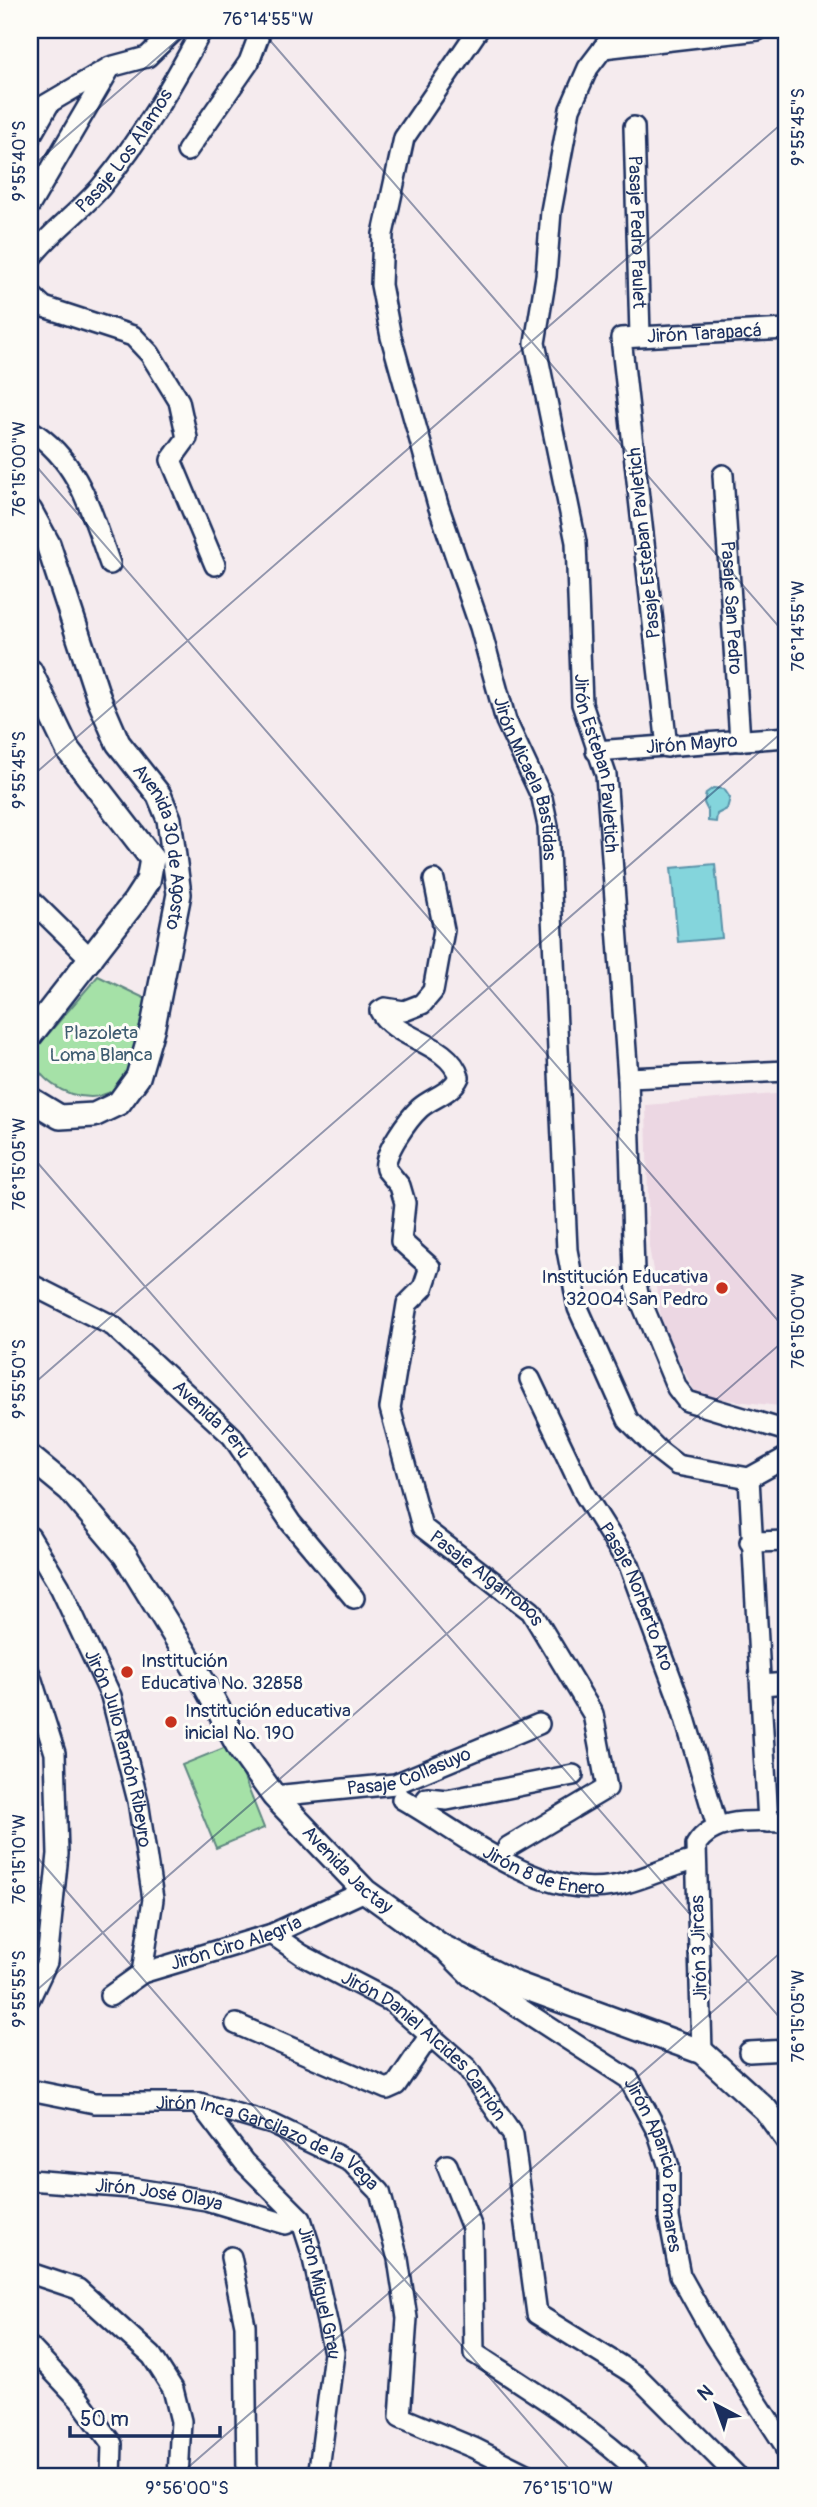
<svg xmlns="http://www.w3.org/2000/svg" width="817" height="2507" font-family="Pangolin,sans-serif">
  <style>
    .built { fill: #ecd7e3 }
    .green { fill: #a5e1a7; stroke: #608882; stroke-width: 2 }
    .water { fill: #84d5dc; stroke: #5a93aa; stroke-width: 2 }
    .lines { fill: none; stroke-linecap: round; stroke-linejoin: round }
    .minor-casing { stroke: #1b2f5e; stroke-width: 24 }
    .tertiary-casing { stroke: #1b2f5e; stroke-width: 28 }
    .minor { stroke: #fdfcf7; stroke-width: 19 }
    .tertiary { stroke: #fdfcf7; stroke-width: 23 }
    .ticks { fill: none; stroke: #1b2f5e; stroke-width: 2; stroke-opacity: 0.45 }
    .poi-dot { fill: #c8321e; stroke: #fdfcf7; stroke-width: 2.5 }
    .labels { text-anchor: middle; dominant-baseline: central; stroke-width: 6; stroke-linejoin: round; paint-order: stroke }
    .street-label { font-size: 19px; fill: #1b2f5e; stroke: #fdfcf7 }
    .park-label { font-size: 19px; fill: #3e5c70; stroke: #fdfcf7 }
    .poi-label { font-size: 19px; fill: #1b2f5e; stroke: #fdfcf7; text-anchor: start }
    .neatline { fill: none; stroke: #1b2f5e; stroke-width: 2.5 }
    .ticks-label { font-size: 18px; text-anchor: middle; fill: #1b2f5e }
  </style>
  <rect width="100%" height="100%" fill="#f5ebee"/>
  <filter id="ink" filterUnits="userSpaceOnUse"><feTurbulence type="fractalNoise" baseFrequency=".0143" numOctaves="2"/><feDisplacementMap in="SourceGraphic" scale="14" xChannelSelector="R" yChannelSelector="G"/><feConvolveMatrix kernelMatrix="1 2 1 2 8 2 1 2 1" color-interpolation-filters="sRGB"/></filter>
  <g filter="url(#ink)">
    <path class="built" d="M 787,1093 L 787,1407 L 697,1396 L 663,1329 L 649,1247 L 646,1105 Z"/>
    <g class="green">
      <path d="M 98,976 L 165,1008 L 124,1086 C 114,1090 102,1097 91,1097 C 64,1097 37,1079 31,1054 Z"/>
      <path d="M 231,1745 L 264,1828 L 216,1848 L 182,1765 Z"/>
    </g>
    <g class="water">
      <path d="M 713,788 L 724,789 L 730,798 L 727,809 L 717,814 L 716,822 L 708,821 L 708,811 L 704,803 L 706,793 Z"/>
      <path d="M 715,864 L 722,938 L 678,942 L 671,868 Z"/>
    </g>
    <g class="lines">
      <g class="minor-casing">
        <g id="minor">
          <path id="s1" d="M 478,30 L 404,138 L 383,234 L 381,285 L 391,337 L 438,505 L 480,627 L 506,721 L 542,798 L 548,826 L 567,1250 L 578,1308 L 628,1420 L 659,1451 L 677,1465 L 749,1478 L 787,1457"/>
          <path id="s2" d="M 617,30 L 588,68 L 570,109 L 551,211 L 546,276 L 535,343 L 576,542 L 582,704 L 606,775 L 628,1078 L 634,1272 L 638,1294 L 677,1388 L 687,1401 L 787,1431"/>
          <path d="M 603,48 L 758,30"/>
          <path d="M 30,114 L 110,67 L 147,57 L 175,30"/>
          <path id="s3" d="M 634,127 L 640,335"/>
          <path d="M 30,137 L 49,104"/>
          <path d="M 187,151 L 249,62 L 261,30"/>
          <path d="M 30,205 L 109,70"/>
          <path id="s4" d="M 30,259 C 50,232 79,213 101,187 C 142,138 172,85 202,30"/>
          <path d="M 30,294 L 44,307 L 133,336 L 150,354 L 179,401 L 187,438 L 171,460 L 215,565"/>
          <path d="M 30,430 C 79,460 91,512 110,564"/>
          <path id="s5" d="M 723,475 L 740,741"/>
          <path id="s6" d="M 667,747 L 621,338 L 787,329"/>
          <path id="s7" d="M 596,751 L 787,737"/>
          <path id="s8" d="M 434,880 L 444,930 L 433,991 L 422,1004 L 404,1011 L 385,1008 L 380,1011 C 394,1039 449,1042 459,1077 C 452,1093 433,1097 420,1108 C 409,1118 382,1155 386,1169 L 400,1186 L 405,1203 L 401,1241 L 430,1267 L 423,1288 L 407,1304 L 390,1408 L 422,1527 L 531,1611 L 593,1714 L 607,1788 L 508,1847"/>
          <path d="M 30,899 L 92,960"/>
          <path d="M 628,1078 L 787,1071"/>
          <path id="s9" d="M 30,1284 L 113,1326 L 232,1436 L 291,1523 L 354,1598"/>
          <path id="s10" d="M 530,1379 L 585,1495 L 629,1565 L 681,1705 L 717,1826"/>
          <path d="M 749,1478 L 768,1822"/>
          <path id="s11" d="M 30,1537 L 60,1587 L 111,1696 L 138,1801 L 153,1899 L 142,1973"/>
          <path d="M 750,1542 L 787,1541"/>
          <path d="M 30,1674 L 55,1753 L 58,1854 L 47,1962 L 30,1998"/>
          <path d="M 762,1685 L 787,1683"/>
          <path id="s12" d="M 274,1796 L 395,1784 L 539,1724"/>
          <path d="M 427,1798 L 447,1800 L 573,1775"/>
          <path id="s13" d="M 402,1799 C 465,1834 537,1900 613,1886 C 641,1881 668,1866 695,1860"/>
          <path id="s14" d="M 272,1934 L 302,1955 L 392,2002 L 467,2068 L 513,2135 L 537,2314 L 637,2376 L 738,2477"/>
          <path id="s15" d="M 448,1954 L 470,1976 L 629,2079 L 658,2133 L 669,2167 L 669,2218 L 680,2275 L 714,2336 L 784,2444 L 787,2454"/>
          <path id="s16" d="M 110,1996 L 142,1973 L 272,1934 L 365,1891"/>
          <path d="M 236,2024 L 387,2089 L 396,2085 L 430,2035"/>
          <path d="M 702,2052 L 696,1845 C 713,1816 758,1822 787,1822"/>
          <path d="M 749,2052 L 787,2050"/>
          <path id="s17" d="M 30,2090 L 95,2103 L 199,2103 L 272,2124 L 351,2162 L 380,2192 L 398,2259 L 407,2318 L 400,2417 L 474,2448 L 532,2477"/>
          <path id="s18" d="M 199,2103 L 244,2162 L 301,2219 L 311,2250 L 334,2353 L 318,2477"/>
          <path d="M 447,2165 L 472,2228 L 474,2353 C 533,2391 593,2428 644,2477"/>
          <path id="s19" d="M 30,2180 L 130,2188 L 206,2200 L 286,2224"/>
          <path d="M 231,2257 L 245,2325 L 247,2477"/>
          <path d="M 30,2273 L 78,2289 L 152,2356 L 173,2389 L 181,2421 L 178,2477"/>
          <path d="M 30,2347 L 79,2399 L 112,2444 L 111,2477"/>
        </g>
      </g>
      <g class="tertiary-casing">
        <g id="tertiary">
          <path id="s20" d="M 30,511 L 48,544 L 99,699 L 118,743 L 159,795 L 169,819 L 179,894 L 153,1026 L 138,1077 L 119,1103 L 94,1115 L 60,1117 L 30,1099"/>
          <path d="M 30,671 L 68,750 L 152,859 L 148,881 L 135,901 L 30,1036"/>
          <path id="s21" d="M 30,1457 L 70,1490 L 125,1555 L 205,1685 L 240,1749 L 274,1796 L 365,1891 L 441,1946 L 516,1984 L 702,2052 L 766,2110 L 787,2139"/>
        </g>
      </g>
      <use href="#minor" class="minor"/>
      <use href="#tertiary" class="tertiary"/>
    </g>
  </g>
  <path class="ticks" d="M 261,30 L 787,636M 30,168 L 189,30M 30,459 L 787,1331M 30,778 L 787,119M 30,1154 L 787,2026M 30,1387 L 787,728M 30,1849 L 576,2477M 30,1996 L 787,1338M 177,2477 L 787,1947"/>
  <g class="poi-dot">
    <circle cx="722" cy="1288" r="7"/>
    <circle cx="127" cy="1672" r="7"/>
    <circle cx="171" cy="1722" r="7"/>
  </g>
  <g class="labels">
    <g class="street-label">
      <text stroke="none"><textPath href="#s4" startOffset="144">Pasaje Los Álamos</textPath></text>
      <text stroke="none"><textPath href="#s3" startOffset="105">Pasaje Pedro Paulet</textPath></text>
      <text stroke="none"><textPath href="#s6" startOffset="495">Jirón Tarapacá</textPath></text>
      <text transform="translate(644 543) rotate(-96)">Pasaje Esteban Pavletich</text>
      <text stroke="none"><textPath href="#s5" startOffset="133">Pasaje San Pedro</textPath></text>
      <text stroke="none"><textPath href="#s7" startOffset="96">Jirón Mayro</textPath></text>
      <text stroke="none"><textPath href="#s2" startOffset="756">Jirón Esteban Pavletich</textPath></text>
      <text stroke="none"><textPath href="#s1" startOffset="796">Jirón Micaela Bastidas</textPath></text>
      <text stroke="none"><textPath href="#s20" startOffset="366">Avenida 30 de Agosto</textPath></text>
      <text stroke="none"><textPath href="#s9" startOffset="229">Avenida Perú</textPath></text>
      <text stroke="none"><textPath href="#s8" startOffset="875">Pasaje Algarrobos</textPath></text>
      <text stroke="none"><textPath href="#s10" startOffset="243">Pasaje Norberto Aro</textPath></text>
      <text stroke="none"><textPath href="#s11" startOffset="231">Jirón Julio Ramón Ribeyro</textPath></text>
      <text stroke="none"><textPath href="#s12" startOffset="138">Pasaje Collasuyo</textPath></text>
      <text stroke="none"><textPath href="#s13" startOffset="161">Jirón 8 de Enero</textPath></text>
      <text stroke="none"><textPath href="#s21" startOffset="525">Avenida Jactay</textPath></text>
      <text stroke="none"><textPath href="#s16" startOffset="138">Jirón Ciro Alegría</textPath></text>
      <text transform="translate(699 1948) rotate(-92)">Jirón 3 Jircas</text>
      <text stroke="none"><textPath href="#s14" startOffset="191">Jirón Daniel Alcides Carrión</textPath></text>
      <text stroke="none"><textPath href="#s17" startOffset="248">Jirón Inca Garcilazo de la Vega</textPath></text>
      <text stroke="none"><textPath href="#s15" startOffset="312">Jirón Aparicio Pomares</textPath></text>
      <text stroke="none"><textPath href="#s19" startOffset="130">Jirón José Olaya</textPath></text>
      <text stroke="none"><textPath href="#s18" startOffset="231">Jirón Miguel Grau</textPath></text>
    </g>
    <g class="park-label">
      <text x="101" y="1033">Plazoleta<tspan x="101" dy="22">Loma Blanca</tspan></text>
    </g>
    <g class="poi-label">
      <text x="708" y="1277" text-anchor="end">Institución Educativa<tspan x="708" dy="22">32004 San Pedro</tspan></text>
      <text x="141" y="1661">Institución<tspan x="141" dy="22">Educativa No. 32858</tspan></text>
      <text x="185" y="1711">Institución educativa<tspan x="185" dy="22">inicial No. 190</tspan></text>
    </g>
  </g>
  <rect width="817" height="2507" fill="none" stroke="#fdfcf7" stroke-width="77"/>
  <g transform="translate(716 2405) rotate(319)" stroke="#fdfcf7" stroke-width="5" paint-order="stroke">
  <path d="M0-5L12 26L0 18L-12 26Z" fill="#1b2f5e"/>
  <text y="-10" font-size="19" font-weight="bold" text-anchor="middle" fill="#1b2f5e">N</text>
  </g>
  <path d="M70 2426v10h150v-10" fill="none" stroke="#1b2f5e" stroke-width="3.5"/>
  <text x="80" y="2426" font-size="21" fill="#1b2f5e" stroke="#fdfcf7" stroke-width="5" paint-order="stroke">50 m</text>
  <rect x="38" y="38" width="740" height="2430" class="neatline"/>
  <g class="ticks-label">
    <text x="268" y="25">76°14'55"W</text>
    <text transform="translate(798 127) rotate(-90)" y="6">9°55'45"S</text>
    <text transform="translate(19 161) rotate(-90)" y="6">9°55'40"S</text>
    <text transform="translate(19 469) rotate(-90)" y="6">76°15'00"W</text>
    <text transform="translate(798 626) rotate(-90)" y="6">76°14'55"W</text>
    <text transform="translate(19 770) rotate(-90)" y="6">9°55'45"S</text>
    <text transform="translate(19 1164) rotate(-90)" y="6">76°15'05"W</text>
    <text transform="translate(798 1321) rotate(-90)" y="6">76°15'00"W</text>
    <text transform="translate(19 1379) rotate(-90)" y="6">9°55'50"S</text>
    <text transform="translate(19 1859) rotate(-90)" y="6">76°15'10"W</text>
    <text transform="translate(19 1989) rotate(-90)" y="6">9°55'55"S</text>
    <text transform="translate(798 2016) rotate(-90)" y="6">76°15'05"W</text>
    <text x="187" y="2494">9°56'00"S</text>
    <text x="568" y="2494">76°15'10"W</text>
  </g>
</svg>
